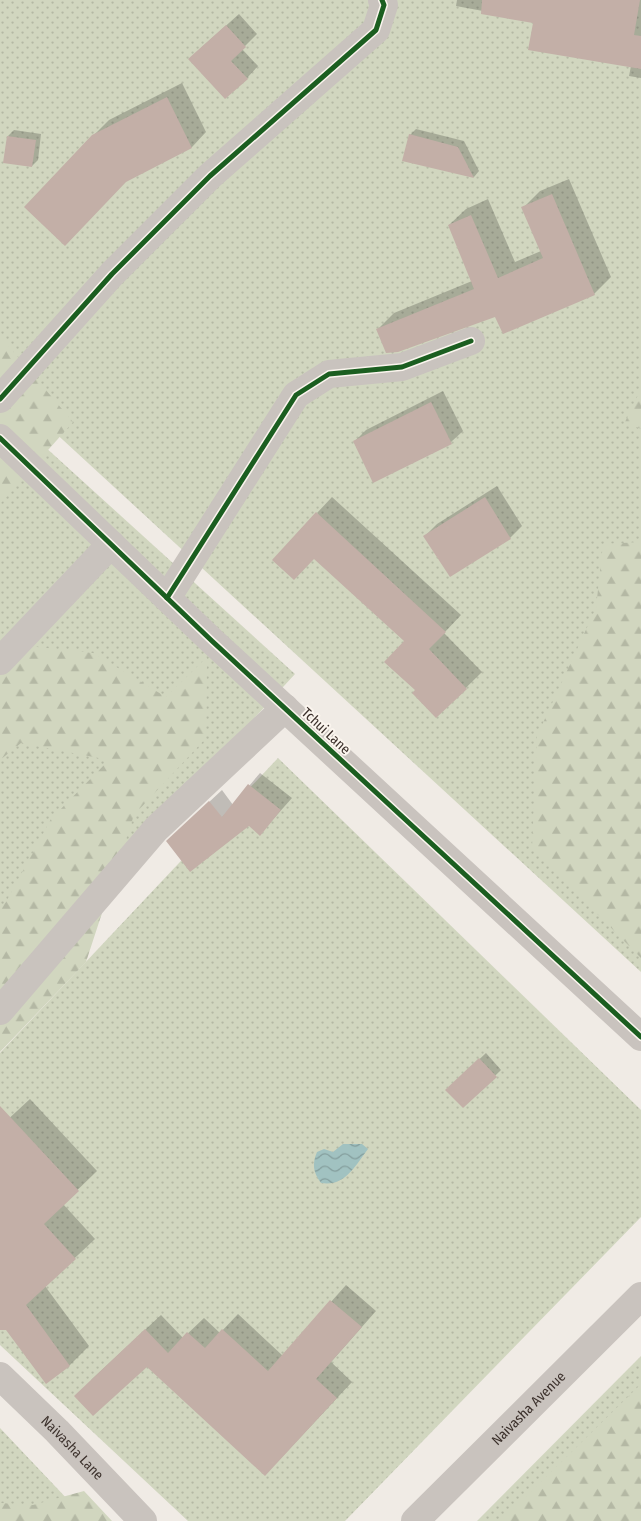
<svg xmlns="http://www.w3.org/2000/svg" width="641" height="1521" font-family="'Fira Sans Condensed',sans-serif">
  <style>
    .green { fill: url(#green-dots) }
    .forest { fill: url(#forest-firs) }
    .water { fill: url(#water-waves) }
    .shadow { fill: #0003 }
    .building { fill: #c3afa7 }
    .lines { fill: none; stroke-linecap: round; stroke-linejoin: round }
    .minor { stroke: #c9c3be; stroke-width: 28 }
    .cycleway-casing { stroke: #fbf5ee; stroke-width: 8 }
    .cycleway { stroke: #1b5e20; stroke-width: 5 }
    .labels { text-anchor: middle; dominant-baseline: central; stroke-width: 4; stroke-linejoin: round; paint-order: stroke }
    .street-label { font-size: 14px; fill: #3b302b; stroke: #fbf5ee }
  </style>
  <defs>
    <pattern id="green-dots" width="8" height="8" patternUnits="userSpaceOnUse" patternTransform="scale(1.25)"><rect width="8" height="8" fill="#d1d6bf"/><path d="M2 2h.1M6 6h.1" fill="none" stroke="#b4b8a4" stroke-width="1.8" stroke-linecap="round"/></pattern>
    <pattern id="forest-firs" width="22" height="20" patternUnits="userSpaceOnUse" patternTransform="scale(1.25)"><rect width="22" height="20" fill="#d1d6bf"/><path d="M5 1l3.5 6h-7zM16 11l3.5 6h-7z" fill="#b4b8a4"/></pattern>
    <pattern id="water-waves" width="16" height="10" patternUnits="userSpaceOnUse" patternTransform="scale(1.25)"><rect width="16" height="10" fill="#a1c2c1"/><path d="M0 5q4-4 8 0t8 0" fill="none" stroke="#849e9d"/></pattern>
  </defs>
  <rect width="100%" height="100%" fill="#f0ebe5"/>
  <g class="green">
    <path d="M 0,0 L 641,0 L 641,972 L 0,382 Z"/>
    <path d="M 0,406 L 295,674 L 0,995 Z"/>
    <path d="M 278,758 L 641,1110 L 641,1217 L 345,1521 L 188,1521 L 0,1345 L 0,1053 Z"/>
    <path d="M 641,1356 L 641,1521 L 477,1521 Z"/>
    <path d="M 0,1428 L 88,1521 L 0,1521 Z"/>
  </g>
  <g class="forest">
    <path d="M 0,336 L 73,422 L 0,504 Z"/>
    <path d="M 641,389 L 641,429 L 625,422 Z"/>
    <path d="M 641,542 L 641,958 L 532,848 L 537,736 L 596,608 L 603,544 Z"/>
    <path d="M 0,643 L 93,653 L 166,697 L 207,657 L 206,738 L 134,815 L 86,962 L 0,1052 L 0,907 L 6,902 L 51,819 L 109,760 L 21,743 L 0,760 Z"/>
    <path d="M 641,1384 L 641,1521 L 501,1521 Z"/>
    <path d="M 84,1491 L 112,1521 L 0,1521 L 0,1503 L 33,1505 Z"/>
  </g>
  <path class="water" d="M 343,1144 L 362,1144 L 368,1149 C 355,1166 345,1187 321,1183 C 313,1172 312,1164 317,1152 L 324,1149 L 333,1152 Z"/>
  <g class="shadow">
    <path d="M 457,0 L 493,0 L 483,11 L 456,6 Z"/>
    <path d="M 537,0 L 641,0 L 641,78 L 629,76 L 631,66 Z"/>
    <path d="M 239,14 L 257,34 L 242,49 L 258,66 L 247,78 L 201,48 Z"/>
    <path d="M 182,83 L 206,132 L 192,147 L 126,180 L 93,136 L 109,120 Z"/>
    <path d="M 416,129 L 464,141 L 479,171 L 474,177 L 404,160 L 410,135 Z"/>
    <path d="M 14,130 L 41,134 L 38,160 L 32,166 L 8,136 Z"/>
    <path d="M 569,179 L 611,277 L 594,294 L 496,315 L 377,330 L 394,313 L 472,281 L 449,225 L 466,209 L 488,199 L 515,262 L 541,251 L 523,208 L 540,191 Z"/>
    <path d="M 443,391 L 463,431 L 451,442 L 374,481 L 354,442 L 366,430 Z"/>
    <path d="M 497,486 L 522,526 L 510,538 L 425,536 L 437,524 Z"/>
    <path d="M 332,497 L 461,615 L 444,633 L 482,672 L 436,717 L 417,690 L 406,641 L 317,513 Z"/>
    <path d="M 260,773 L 292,798 L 260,834 L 249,825 L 179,830 L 222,790 L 233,805 Z"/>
    <path d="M 486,1053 L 501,1070 L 463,1107 L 453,1084 Z"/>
    <path d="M 30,1099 L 97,1171 L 63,1204 L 95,1239 L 45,1286 L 89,1346 L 70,1365 L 46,1382 L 3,1324 L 0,1327 L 0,1120 L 4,1123 Z"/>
    <path d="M 346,1285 L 376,1311 L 331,1362 L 352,1382 L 280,1459 L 147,1365 L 91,1380 L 161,1315 L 183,1338 L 204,1318 L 220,1333 L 238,1314 L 283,1356 Z"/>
  </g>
  <g class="building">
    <path d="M 482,0 L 640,0 L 634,35 L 641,36 L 641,69 L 528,50 L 533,23 L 481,14 Z"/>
    <path d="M 226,25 L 246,47 L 231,61 L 248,79 L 225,99 L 188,59 Z"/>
    <path d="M 167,97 L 192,148 L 126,182 L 65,246 L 24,207 L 92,135 Z"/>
    <path d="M 409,134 L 458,147 L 474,178 L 402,161 Z"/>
    <path d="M 7,136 L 36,140 L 32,167 L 3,163 Z"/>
    <path d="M 552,194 L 595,295 L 503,334 L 495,317 L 398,352 L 386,353 L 376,329 L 474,289 L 448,225 L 471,215 L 498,278 L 543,258 L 521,207 Z"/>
    <path d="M 431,402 L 452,444 L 373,483 L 353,441 Z"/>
    <path d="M 485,497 L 511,539 L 450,577 L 423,536 Z"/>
    <path d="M 316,512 L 446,632 L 429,649 L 467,689 L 436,718 L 412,693 L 415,690 L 384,662 L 404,641 L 314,559 L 294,580 L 272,560 Z"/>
    <path d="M 248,784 L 281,810 L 260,836 L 249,826 L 190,872 L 166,841 L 209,801 L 222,817 Z"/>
    <path d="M 479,1058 L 497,1077 L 463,1108 L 445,1090 Z"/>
    <path d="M 0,1106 L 79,1191 L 44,1224 L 76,1259 L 26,1305 L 70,1366 L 46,1384 L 6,1330 L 0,1330 Z"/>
    <path d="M 330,1300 L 362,1327 L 316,1379 L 337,1398 L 265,1476 L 147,1367 L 93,1416 L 74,1396 L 145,1329 L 168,1353 L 187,1332 L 205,1348 L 222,1329 L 268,1371 Z"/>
  </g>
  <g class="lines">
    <g class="minor">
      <path d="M 0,399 L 112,274 L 210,176 L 376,30 L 384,5 L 382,0"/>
      <path d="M 0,438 L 212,641 L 641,1037"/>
      <path d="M 167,598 L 296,395 L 329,374 L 402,367 L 471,341"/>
      <path d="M 0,661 L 111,544"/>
      <path d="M 0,1011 L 156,829 L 285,708"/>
      <path id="s1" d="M 0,1376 L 57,1431 L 143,1521"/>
      <path id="s2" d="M 415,1521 L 641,1296"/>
    </g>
    <g class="cycleway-casing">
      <g id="cycleway">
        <path d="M 0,399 L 112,274 L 210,176 L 376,30 L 384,5 L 382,0"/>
        <path d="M 0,438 L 212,641 L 641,1037"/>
        <path d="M 167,598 L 296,395 L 329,374 L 402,367 L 471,341"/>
      </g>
    </g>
    <use href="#cycleway" class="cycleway"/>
  </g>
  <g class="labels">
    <g class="street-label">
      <text transform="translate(326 731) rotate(43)">Tchui Lane</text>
      <text stroke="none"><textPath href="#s2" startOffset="160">Naivasha Avenue</textPath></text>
      <text stroke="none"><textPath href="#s1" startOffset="102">Naivasha Lane</textPath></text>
    </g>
  </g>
</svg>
